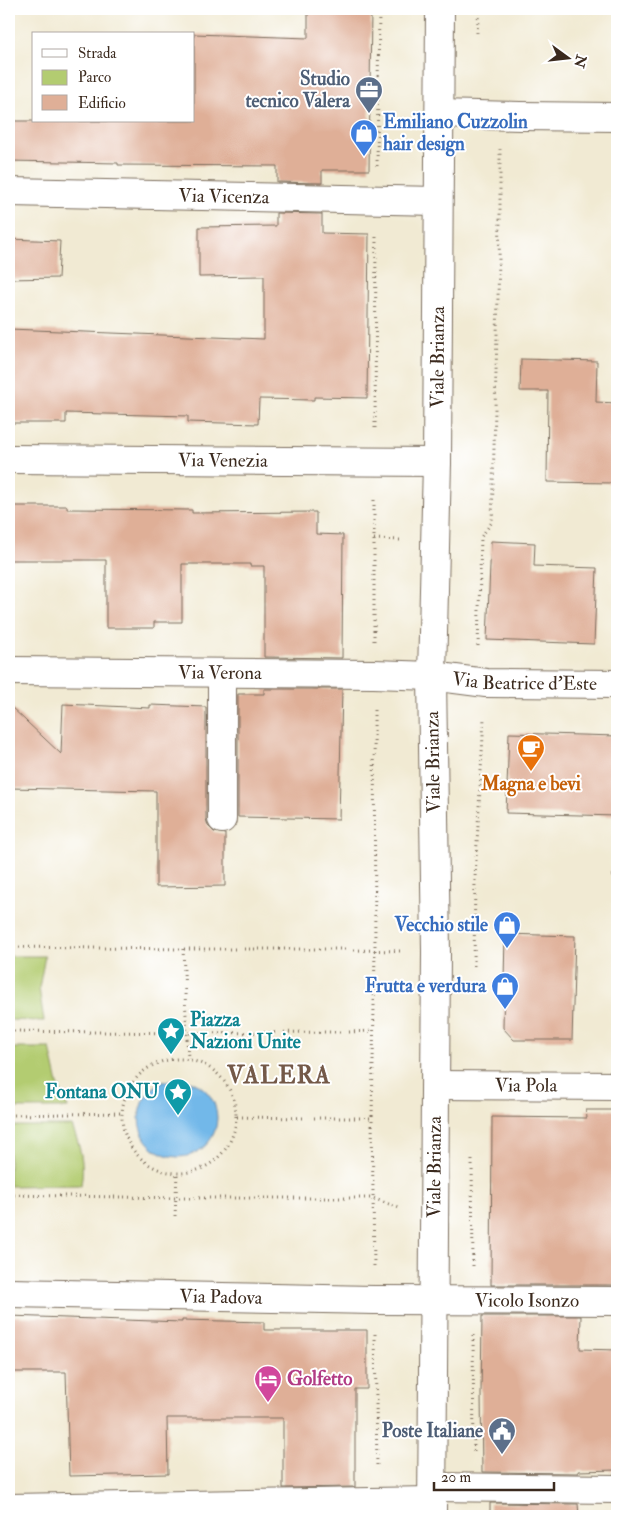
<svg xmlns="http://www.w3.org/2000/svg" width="626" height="1525" font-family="'IM FELL Double Pica',serif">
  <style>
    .green { fill: #b3cc71; stroke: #777b48 }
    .water { fill: #72b8e9; stroke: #567184 }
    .building { fill: #dfaf97 }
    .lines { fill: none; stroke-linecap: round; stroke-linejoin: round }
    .minor-casing { stroke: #7b6d5d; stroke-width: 30 }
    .path { stroke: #7b6d5d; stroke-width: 3; stroke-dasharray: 1 4; stroke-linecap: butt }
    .minor { stroke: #fff; stroke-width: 28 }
    .labels { text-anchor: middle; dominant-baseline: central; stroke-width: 4; stroke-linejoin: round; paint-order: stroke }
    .service-label { font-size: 19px; font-weight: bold; fill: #4e5e75; stroke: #fff; text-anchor: end }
    .shop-label { font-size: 19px; font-weight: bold; fill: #366cbe; stroke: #fff; text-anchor: end }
    .street-label { font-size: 19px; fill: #3b2a1e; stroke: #fff }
    .food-label { font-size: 19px; font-weight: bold; fill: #c56008; stroke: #fff }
    .culture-label { font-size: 19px; font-weight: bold; fill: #0d838f; stroke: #fff; text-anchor: start }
    .hotel-label { font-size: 19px; font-weight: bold; fill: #b23c85; stroke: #fff; text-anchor: start }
    .district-label { font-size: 24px; font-weight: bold; letter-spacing: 1px; fill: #745948; stroke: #fff }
  </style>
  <rect width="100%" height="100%" fill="#fff"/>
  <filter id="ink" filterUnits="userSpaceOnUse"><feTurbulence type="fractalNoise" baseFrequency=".02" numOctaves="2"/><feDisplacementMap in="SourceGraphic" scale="10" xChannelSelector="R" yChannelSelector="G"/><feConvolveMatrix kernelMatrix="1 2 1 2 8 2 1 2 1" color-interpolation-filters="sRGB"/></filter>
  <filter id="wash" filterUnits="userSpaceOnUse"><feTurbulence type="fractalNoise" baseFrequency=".0096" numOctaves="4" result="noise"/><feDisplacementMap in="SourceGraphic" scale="20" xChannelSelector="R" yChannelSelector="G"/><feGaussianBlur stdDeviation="1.12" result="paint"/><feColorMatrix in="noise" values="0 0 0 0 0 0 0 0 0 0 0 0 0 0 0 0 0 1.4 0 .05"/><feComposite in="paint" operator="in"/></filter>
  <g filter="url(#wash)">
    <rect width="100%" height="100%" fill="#f1ead3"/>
    <g class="green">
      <path d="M 9,956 L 45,956 L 39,988 L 44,1021 L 9,1020 Z"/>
      <path d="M 9,1048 L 50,1048 L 58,1084 L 68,1108 L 9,1108 Z"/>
      <path d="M 9,1126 L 72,1126 C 80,1146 85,1163 81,1185 L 9,1186 Z"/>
    </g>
    <circle class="water" cx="178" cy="1118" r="39"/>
    <g id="blocks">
      <g class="building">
        <path d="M 308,9 L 371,9 L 369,170 L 322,170 L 322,183 L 277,182 L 277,166 L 118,165 L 118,163 L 9,161 L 9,121 L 194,121 L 194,34 L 308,38 Z"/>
        <path d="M 276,213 L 322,214 L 322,233 L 369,234 L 367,398 L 314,397 L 314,400 L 259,399 L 258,424 L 188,422 L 188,416 L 66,413 L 66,423 L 9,423 L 9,329 L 264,339 L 264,276 L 199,277 L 199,227 L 276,226 Z"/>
        <path d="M 9,239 L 60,241 L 58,278 L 9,279 Z"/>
        <path d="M 521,359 L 597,361 L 596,402 L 617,403 L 617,463 L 614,463 L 614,483 L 547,482 L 548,391 L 520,391 Z"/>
        <path d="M 9,506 L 67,506 L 67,509 L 192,510 L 192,513 L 316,512 L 316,534 L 343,535 L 342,658 L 264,657 L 264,566 L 250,566 L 250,564 L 182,564 L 182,622 L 154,622 L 154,628 L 106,628 L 106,560 L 9,560 Z"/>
        <path d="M 491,541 L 535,543 L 534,566 L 597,568 L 594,644 L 487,640 Z"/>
        <path d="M 264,689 L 342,689 L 339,819 L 238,817 L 238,694 L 264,694 Z"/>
        <path d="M 63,704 L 150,708 L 150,705 L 206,707 L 206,819 L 208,826 L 214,832 L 225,834 L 225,886 L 156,887 L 156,791 L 9,788 L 9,705 L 61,754 Z"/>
        <path d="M 509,733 L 617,736 L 617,816 L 506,813 Z"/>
        <path d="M 505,934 L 575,936 L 572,1040 L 514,1040 L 503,1028 Z"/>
        <path d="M 586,1110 L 617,1110 L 617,1285 L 491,1285 L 492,1117 L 587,1118 Z"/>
        <path d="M 9,1316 L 182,1322 L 182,1320 L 264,1322 L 264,1330 L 367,1330 L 367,1389 L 355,1389 L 355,1487 L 283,1488 L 283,1418 L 167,1418 L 168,1474 L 69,1476 L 66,1372 L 9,1372 Z"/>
        <path d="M 482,1316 L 581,1316 L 580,1349 L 617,1350 L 617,1470 L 578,1471 L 578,1473 L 482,1472 L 481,1394 Z"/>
        <path d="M 490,1503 L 578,1504 L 579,1516 L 490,1516 Z"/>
      </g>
    </g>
  </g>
  <g filter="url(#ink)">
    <use href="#blocks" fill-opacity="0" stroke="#7b6d5d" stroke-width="1"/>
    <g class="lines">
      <g class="minor-casing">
        <g id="minor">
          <path d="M 439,114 L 520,116 L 617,117"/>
          <path id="s1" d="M 9,192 L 438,201"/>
          <path id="s2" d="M 9,459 L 437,462"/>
          <path id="s3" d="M 9,671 L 374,674 L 432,676 L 486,683 L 617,684"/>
          <path d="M 222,819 L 222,673"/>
          <path id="s4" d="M 436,1085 L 617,1086"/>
          <path id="s5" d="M 9,1293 L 374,1300 L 617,1301"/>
          <path d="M 433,1487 L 617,1489"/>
          <path d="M 9,1508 L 432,1501"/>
          <path id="s6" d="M 432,1516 L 436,952 L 432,676 L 437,462 L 440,9"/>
        </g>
      </g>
      <g class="path">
        <path d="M 477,33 L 479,9"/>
        <path d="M 377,166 L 379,9"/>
        <path d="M 375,428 L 376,234"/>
        <path d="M 374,539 L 401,540"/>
        <path d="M 374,641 L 374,497"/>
        <path d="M 478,646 L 481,537 L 492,522 L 500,222 L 500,149"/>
        <path d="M 612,876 L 617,875"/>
        <path d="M 9,947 L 183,949 L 347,949"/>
        <path d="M 183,949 L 188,1059"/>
        <path d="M 354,950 L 401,951"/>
        <path d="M 474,966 L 475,878 L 484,718"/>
        <path d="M 9,1031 L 186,1033 L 342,1032"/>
        <path d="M 349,1032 L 373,1031"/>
        <circle cx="179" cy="1116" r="57"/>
        <path d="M 9,1115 L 122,1113"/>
        <path d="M 237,1117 L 307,1118"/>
        <path d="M 314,1118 L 372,1118"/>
        <path d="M 472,1160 L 473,1266"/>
        <path d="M 9,1195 L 176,1198 L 373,1198 L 399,1208"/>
        <path d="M 175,1216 L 177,1174"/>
        <path d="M 374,1266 L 372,1118 L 375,950 L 374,709"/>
        <path d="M 375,1334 L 377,1468"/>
        <path d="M 473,1335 L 474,1454"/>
      </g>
      <use href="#minor" class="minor"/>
    </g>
  </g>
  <defs>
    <g id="office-pin" transform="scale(1.4375)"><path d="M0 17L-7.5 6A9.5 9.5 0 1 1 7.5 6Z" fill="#5c6f8a" stroke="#fff"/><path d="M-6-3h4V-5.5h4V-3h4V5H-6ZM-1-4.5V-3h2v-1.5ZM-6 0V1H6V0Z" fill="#fff"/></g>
    <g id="shop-pin" transform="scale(1.4375)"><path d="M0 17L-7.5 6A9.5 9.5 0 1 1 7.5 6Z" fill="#3f7fe0" stroke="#fff"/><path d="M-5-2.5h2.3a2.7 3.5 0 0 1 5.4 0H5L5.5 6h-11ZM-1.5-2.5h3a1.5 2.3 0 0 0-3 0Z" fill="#fff"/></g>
    <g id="cafe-pin" transform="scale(1.4375)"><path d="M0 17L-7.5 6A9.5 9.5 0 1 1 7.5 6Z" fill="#e8710a" stroke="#fff"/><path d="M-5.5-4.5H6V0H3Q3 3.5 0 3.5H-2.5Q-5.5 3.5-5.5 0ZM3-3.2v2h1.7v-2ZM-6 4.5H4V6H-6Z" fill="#fff"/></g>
    <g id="sight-pin" transform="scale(1.4375)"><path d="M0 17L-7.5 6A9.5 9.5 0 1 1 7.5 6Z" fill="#0f9aa8" stroke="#fff"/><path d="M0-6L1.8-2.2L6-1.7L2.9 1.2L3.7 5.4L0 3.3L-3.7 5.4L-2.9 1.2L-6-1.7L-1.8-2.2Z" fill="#fff"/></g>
    <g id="hotel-pin" transform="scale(1.4375)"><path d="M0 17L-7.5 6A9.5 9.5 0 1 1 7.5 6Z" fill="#d1479c" stroke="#fff"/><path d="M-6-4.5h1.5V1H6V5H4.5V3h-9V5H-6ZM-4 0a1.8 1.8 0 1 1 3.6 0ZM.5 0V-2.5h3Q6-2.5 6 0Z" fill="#fff"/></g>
    <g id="civic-pin" transform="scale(1.4375)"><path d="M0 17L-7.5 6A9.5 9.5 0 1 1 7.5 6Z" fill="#5c6f8a" stroke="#fff"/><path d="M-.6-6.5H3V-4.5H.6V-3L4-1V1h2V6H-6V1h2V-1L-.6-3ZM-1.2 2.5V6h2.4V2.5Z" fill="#fff"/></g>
  </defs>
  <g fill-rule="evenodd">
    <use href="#office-pin" x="369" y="90"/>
    <use href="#shop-pin" x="364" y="133"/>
    <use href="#cafe-pin" x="531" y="748"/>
    <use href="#shop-pin" x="507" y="925"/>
    <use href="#shop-pin" x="505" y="986"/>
    <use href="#sight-pin" x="171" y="1031"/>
    <use href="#sight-pin" x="178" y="1092"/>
    <use href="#hotel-pin" x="268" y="1379"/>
    <use href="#civic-pin" x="502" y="1431"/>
  </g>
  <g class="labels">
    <g class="service-label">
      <text x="350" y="79">Studio<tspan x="350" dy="22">tecnico Valera</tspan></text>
      <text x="483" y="1431">Poste Italiane</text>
    </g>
    <g class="shop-label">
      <text x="383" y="122" text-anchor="start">Emiliano Cuzzolin<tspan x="383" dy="22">hair design</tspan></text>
      <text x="488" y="925">Vecchio stile</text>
      <text x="486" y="986">Frutta e verdura</text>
    </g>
    <g class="street-label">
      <text stroke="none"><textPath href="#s1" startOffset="215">Via Vicenza</textPath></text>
      <text stroke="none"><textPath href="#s6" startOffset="1159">Viale Brianza</textPath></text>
      <text stroke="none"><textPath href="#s2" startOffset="214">Via Venezia</textPath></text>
      <text stroke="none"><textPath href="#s3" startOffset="211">Via Verona</textPath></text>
      <text stroke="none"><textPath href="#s3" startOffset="516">Via Beatrice d'Este</textPath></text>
      <text transform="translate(433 762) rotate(-91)">Viale Brianza</text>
      <text stroke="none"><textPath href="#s4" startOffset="90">Via Pola</textPath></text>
      <text stroke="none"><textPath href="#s6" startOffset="349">Viale Brianza</textPath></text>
      <text stroke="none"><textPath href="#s5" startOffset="212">Via Padova</textPath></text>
      <text stroke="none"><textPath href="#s5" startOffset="518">Vicolo Isonzo</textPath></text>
    </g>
    <g class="food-label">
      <text x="531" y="784">Magna e bevi</text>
    </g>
    <g class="culture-label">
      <text x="190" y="1020">Piazza<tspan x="190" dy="22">Nazioni Unite</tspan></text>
      <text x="159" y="1092" text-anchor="end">Fontana ONU</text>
    </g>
    <g class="hotel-label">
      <text x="287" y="1379">Golfetto</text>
    </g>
    <g class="district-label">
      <text x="279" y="1075">VALERA</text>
    </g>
  </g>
  <rect width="626" height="1525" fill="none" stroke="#fff" stroke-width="30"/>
  <rect x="32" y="32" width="162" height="90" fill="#ffffff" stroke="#b1aaa5"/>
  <rect x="42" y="49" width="25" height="8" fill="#ffffff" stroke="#b1aaa5"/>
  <text x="78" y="58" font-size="15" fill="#3b2a1e">Strada</text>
  <rect x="42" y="70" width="25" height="15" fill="#b3cc71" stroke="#b1aaa5"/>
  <text x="78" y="82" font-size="15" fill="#3b2a1e">Parco</text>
  <rect x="42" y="95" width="25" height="15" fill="#dfaf97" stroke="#b1aaa5"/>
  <text x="78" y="108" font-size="15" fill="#3b2a1e">Edificio</text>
  <g transform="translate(568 58) rotate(105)" stroke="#ffffff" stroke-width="4" paint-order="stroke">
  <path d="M0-4L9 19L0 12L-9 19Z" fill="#3b2a1e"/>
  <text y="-8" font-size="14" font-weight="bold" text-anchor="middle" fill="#3b2a1e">N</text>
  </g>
  <path d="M434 1482v8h120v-8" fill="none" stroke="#3b2a1e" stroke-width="2.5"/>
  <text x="441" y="1482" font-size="15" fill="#3b2a1e" stroke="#ffffff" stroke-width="4" paint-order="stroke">20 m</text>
</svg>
